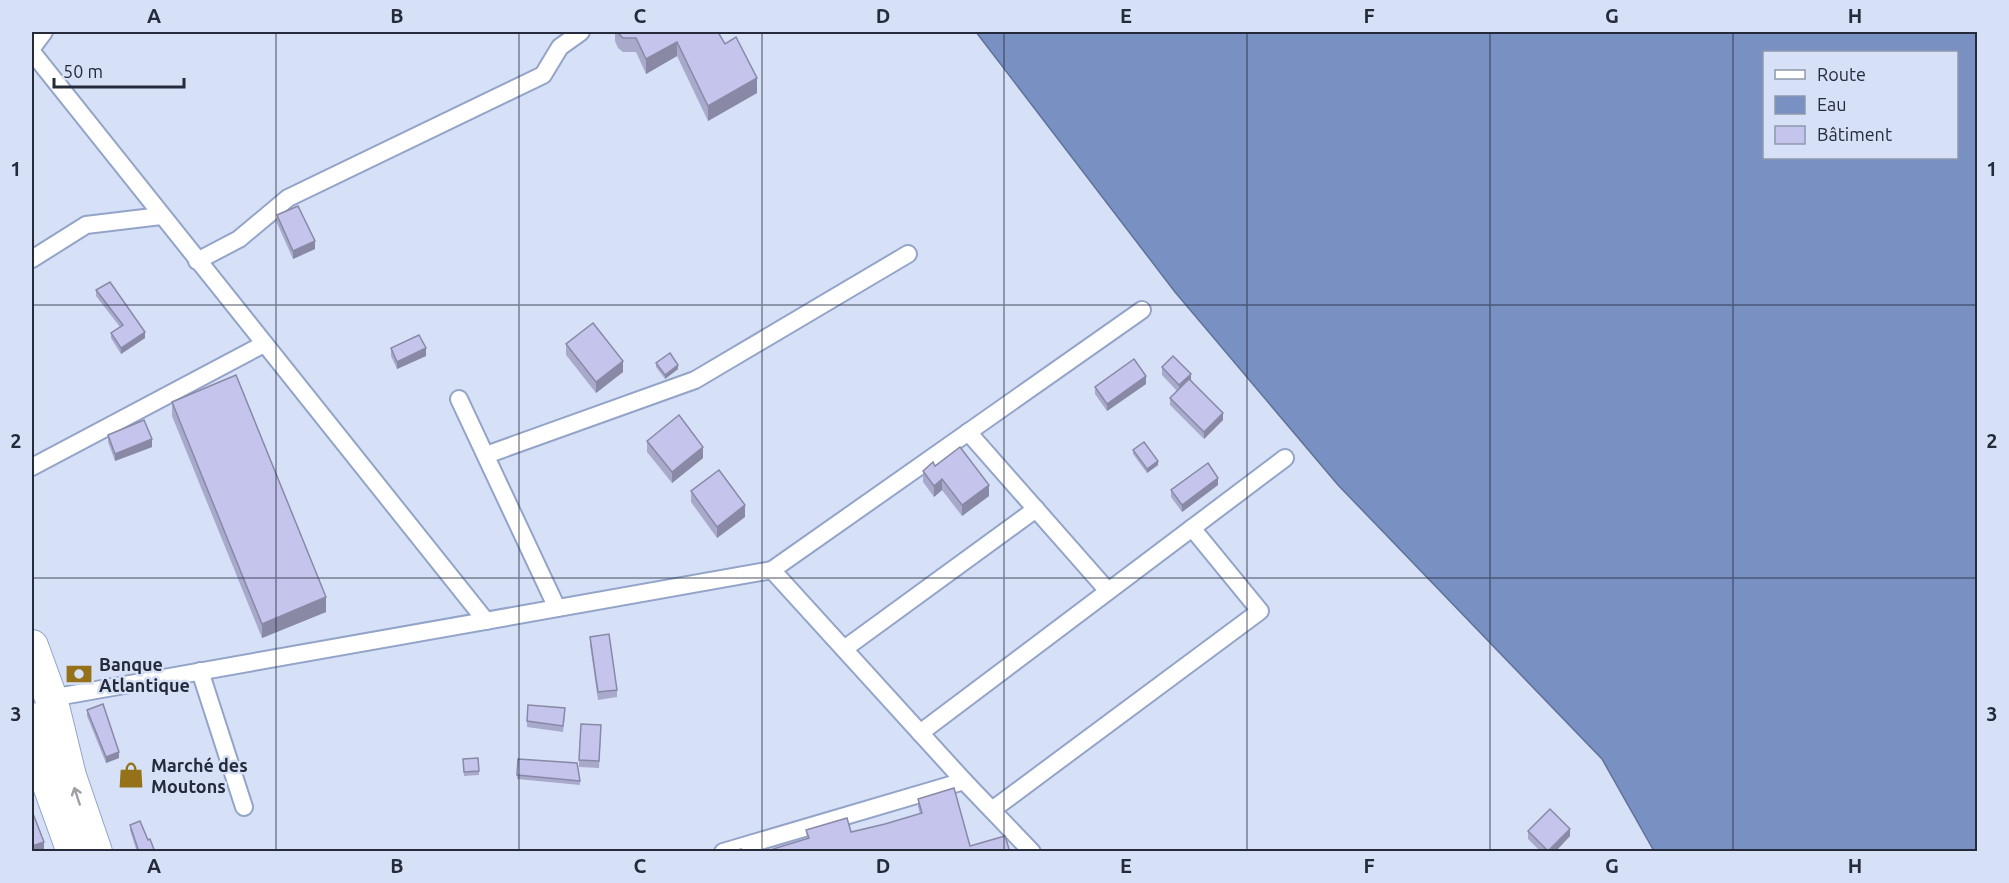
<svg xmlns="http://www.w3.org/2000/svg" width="2009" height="883" font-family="Ubuntu,sans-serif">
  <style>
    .water { fill: #7890c2; stroke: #5f7299; stroke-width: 1.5; fill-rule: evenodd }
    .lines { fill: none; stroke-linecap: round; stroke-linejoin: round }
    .street-casing { stroke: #93a4c8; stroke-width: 20 }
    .highway-casing { stroke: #93a4c8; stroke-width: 34 }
    .street { stroke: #fff; stroke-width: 16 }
    .highway { stroke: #fff; stroke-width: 32 }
    .wall { fill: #a9a9cc }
    .shaded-wall { fill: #8989a6 }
    .building { fill: #c4c4ed; stroke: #8989a6; stroke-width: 1.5 }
    .oneway { stroke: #9da0a6 }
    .grid { fill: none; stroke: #252b3a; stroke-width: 1.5; stroke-opacity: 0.55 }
    .labels { text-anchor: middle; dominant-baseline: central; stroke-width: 5; stroke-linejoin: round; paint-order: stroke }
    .poi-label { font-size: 18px; font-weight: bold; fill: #252b3a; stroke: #d6e1f8; text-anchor: start }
    .neatline { fill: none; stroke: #252b3a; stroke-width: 2 }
    .grid-label { font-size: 20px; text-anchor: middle; font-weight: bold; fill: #252b3a }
  </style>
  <rect width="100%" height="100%" fill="#d6e1f8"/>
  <path class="water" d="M 976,32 L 1977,32 L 1977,851 L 1654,851 L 1602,759 L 1338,485 L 1175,292 ZM 1764,52 L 1956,52 L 1956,158 L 1764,158 Z"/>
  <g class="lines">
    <g class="street-casing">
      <g id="street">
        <path d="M 32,48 L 44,32"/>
        <path d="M 32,52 L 486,621"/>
        <path d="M 32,259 L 86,225 L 161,216"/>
        <path d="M 197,261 L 239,239 L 288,198 L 543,75 L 560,47 L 581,32"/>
        <path d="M 459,399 L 557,608"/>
        <path d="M 968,432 L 1108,591"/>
        <path d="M 486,455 L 695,380 L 908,254"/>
        <path d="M 32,467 L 264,344"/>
        <path d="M 772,570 L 1142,310"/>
        <path d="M 844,649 L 1036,509"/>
        <path d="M 200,671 L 244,807"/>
        <path d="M 51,698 L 772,570 L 964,781 L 1032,852"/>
        <path d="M 920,733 L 1285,458"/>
        <path d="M 992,810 L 1260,611 L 1192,528"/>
        <path d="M 723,852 L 964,781"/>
      </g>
    </g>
    <g class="highway-casing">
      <g id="highway">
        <path d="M 32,646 L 51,698 L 70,776 L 96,852"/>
        <path d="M 32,719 L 47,780 L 73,852"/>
      </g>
    </g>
    <use href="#street" class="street"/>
    <use href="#highway" class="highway"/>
  </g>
  <g class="wall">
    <path d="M 615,32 L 718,32 L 725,44 L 757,93 L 708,121 L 677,56 L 646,74 L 636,52 L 623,52 L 618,48 L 615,41 Z"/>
    <path d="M 277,215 L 315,249 L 293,259 L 277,223 Z"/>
    <path d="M 96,290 L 145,338 L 121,354 L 111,338 L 111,333 L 120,327 L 96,296 Z"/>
    <path d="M 566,344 L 623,372 L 596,393 L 566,355 Z"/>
    <path d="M 391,348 L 426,356 L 397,369 L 391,356 Z"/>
    <path d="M 656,363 L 678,369 L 665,379 L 656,367 Z"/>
    <path d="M 1162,367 L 1191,380 L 1223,420 L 1204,439 L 1170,405 L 1170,398 L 1177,391 L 1162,375 Z"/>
    <path d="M 1146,384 L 1107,411 L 1095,394 L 1095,387 Z"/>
    <path d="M 172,402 L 326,612 L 262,638 L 172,416 Z"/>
    <path d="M 108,435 L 152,447 L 115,461 L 108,442 Z"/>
    <path d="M 647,441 L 703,458 L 672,483 L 647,452 Z"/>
    <path d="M 1133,450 L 1158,465 L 1147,473 L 1133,454 Z"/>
    <path d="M 935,466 L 989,496 L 962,516 L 942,490 L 934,497 L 923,482 L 923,471 Z"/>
    <path d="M 1218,485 L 1182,512 L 1171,497 L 1171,490 Z"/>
    <path d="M 691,491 L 745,517 L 717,538 L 691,502 Z"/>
    <path d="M 590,637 L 617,690 L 617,697 L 598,700 L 590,645 Z"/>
    <path d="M 87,710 L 119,758 L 106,763 L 87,716 Z"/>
    <path d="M 565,714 L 563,732 L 527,727 L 527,721 Z"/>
    <path d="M 601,733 L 599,768 L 579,767 L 579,760 Z"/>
    <path d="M 478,758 L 479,775 L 464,776 L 463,759 Z"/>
    <path d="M 518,759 L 580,781 L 580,785 L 517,779 Z"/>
    <path d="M 918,799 L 970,846 L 1010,852 L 773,852 L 773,849 L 807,839 L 806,830 L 851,832 L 885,824 L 920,814 L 918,807 Z"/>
    <path d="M 130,825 L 148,840 L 155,852 L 137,852 L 130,830 Z"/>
    <path d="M 1528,831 L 1570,836 L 1555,852 L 1541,852 L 1528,839 Z"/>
  </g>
  <g class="shaded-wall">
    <path d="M 677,42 L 677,56 L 646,74 L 646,59 Z"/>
    <path d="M 757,78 L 757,93 L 708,121 L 708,106 Z"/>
    <path d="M 315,241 L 315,249 L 293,259 L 293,251 Z"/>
    <path d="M 145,332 L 145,338 L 121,354 L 121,348 Z"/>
    <path d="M 426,348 L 426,356 L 397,369 L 397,362 Z"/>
    <path d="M 623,361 L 623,372 L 596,393 L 596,382 Z"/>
    <path d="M 678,365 L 678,369 L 665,379 L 665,375 Z"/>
    <path d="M 1191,374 L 1191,381 L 1179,393 L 1179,385 Z"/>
    <path d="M 1146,376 L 1146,384 L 1107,411 L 1107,404 Z"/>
    <path d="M 1223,413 L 1223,420 L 1204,439 L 1204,432 Z"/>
    <path d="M 152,439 L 152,447 L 115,461 L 115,454 Z"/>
    <path d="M 703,447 L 703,458 L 672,483 L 672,472 Z"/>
    <path d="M 1158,461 L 1158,465 L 1147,473 L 1147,469 Z"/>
    <path d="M 1218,478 L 1218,485 L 1182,512 L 1182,505 Z"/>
    <path d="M 942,479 L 942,490 L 934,497 L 934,486 Z"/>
    <path d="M 989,485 L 989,496 L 962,516 L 962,505 Z"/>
    <path d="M 745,505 L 745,517 L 717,538 L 717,527 Z"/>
    <path d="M 326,597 L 326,612 L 262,638 L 262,624 Z"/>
    <path d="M 119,752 L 119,758 L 106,763 L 106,757 Z"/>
    <path d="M 1570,829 L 1570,836 L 1555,852 L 1548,852 Z"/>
    <path d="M 44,842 L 44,852 L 32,852 L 32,846 Z"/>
  </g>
  <g class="building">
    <path d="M 617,32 L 718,32 L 725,44 L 736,37 L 757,78 L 708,106 L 677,42 L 646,59 L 636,38 L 623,38 Z"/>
    <path d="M 298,206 L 315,241 L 293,251 L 277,215 Z"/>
    <path d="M 110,282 L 145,332 L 121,348 L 111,333 L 123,325 L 96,290 Z"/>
    <path d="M 593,323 L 623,361 L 596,382 L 566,344 Z"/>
    <path d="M 419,335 L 426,348 L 397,362 L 391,348 Z"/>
    <path d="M 670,353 L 678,365 L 665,375 L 656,363 Z"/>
    <path d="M 1173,356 L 1191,374 L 1179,385 L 1162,367 Z"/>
    <path d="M 1134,359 L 1146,376 L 1107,404 L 1095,387 Z"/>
    <path d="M 236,375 L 326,597 L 262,624 L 172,402 Z"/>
    <path d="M 1189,379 L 1223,413 L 1204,432 L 1170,398 Z"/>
    <path d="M 679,415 L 703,447 L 672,472 L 647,441 Z"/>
    <path d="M 144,420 L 152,439 L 115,454 L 108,435 Z"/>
    <path d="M 1144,442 L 1158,461 L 1147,469 L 1133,450 Z"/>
    <path d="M 960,447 L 989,485 L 962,505 L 942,479 L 934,486 L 923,471 L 933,462 L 935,466 Z"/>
    <path d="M 1208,463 L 1218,478 L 1182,505 L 1171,490 Z"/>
    <path d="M 719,470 L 745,505 L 717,527 L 691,491 Z"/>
    <path d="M 609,634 L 617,690 L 598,692 L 590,637 Z"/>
    <path d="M 103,704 L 119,752 L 106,757 L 87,710 Z"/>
    <path d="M 528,705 L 565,708 L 563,726 L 527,721 Z"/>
    <path d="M 581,724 L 601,725 L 599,761 L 579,760 Z"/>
    <path d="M 478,758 L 479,771 L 464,772 L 463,759 Z"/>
    <path d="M 518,759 L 577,763 L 580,781 L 517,775 Z"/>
    <path d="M 954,788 L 970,846 L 1005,836 L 1010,852 L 774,852 L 773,849 L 809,838 L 806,830 L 847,818 L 851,832 L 885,824 L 922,813 L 918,799 Z"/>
    <path d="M 1550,809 L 1570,829 L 1548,851 L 1528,831 Z"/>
    <path d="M 32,811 L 44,842 L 32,846 Z"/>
    <path d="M 140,821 L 148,840 L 150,839 L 155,852 L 139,852 L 130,825 Z"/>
    <path d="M 741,849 L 742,852 L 733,852 Z"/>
  </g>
  <defs><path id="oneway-shaft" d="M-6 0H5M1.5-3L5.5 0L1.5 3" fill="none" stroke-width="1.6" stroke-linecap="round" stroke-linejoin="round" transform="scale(1.5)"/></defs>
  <use class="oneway" href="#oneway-shaft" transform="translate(77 796) rotate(-108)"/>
  <path class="grid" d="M 276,32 L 276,852M 519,32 L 519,852M 762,32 L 762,852M 1004,32 L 1004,852M 1247,32 L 1247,852M 1490,32 L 1490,852M 1733,32 L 1733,852M 32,305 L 1978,305M 32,578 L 1978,578"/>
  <defs>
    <g id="bank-bare" transform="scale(2.07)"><path d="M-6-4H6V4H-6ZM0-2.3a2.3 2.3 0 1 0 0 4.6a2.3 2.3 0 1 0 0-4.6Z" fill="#95721a" stroke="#d6e1f8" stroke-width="2.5" paint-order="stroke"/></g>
    <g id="shop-bare" transform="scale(2.07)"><path d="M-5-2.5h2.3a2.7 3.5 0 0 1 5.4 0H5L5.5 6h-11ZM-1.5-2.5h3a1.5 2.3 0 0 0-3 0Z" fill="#95721a" stroke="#d6e1f8" stroke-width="2.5" paint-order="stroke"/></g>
  </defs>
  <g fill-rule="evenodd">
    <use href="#bank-bare" x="79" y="674"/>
    <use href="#shop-bare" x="131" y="775"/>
  </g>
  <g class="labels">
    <g class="poi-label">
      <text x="99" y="664">Banque<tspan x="99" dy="21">Atlantique</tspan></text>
      <text x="151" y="765">Marché des<tspan x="151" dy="21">Moutons</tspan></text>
    </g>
  </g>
  <rect width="2009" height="883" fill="none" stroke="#d6e1f8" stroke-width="66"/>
  <rect x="1763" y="51" width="195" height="108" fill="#d6e1f8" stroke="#8f98ac" stroke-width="1.5"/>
  <rect x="1775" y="70" width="30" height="9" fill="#ffffff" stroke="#8f98ac" stroke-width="1.5"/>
  <text x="1817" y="81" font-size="18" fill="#252b3a">Route</text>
  <rect x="1775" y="96" width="30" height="18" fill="#7890c2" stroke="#8f98ac" stroke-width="1.5"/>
  <text x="1817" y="111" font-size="18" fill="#252b3a">Eau</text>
  <rect x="1775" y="126" width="30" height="18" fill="#c4c4ed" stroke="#8f98ac" stroke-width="1.5"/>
  <text x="1817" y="141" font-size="18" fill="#252b3a">Bâtiment</text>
  <path d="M54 78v9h130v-9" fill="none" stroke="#252b3a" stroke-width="3"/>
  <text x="63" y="78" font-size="18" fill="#252b3a" stroke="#d6e1f8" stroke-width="4.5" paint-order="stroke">50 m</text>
  <rect x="33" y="33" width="1943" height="817" class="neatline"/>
  <g class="grid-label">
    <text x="154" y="23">A</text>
    <text x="397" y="23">B</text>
    <text x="640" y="23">C</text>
    <text x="883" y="23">D</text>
    <text x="1126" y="23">E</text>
    <text x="1369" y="23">F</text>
    <text x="1612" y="23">G</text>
    <text x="1855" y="23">H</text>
    <text x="16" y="176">1</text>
    <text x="1992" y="176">1</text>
    <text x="16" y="448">2</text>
    <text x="1992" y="448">2</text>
    <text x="16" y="721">3</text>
    <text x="1992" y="721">3</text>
    <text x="154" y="873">A</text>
    <text x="397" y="873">B</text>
    <text x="640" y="873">C</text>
    <text x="883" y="873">D</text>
    <text x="1126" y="873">E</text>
    <text x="1369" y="873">F</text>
    <text x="1612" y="873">G</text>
    <text x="1855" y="873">H</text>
  </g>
</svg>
